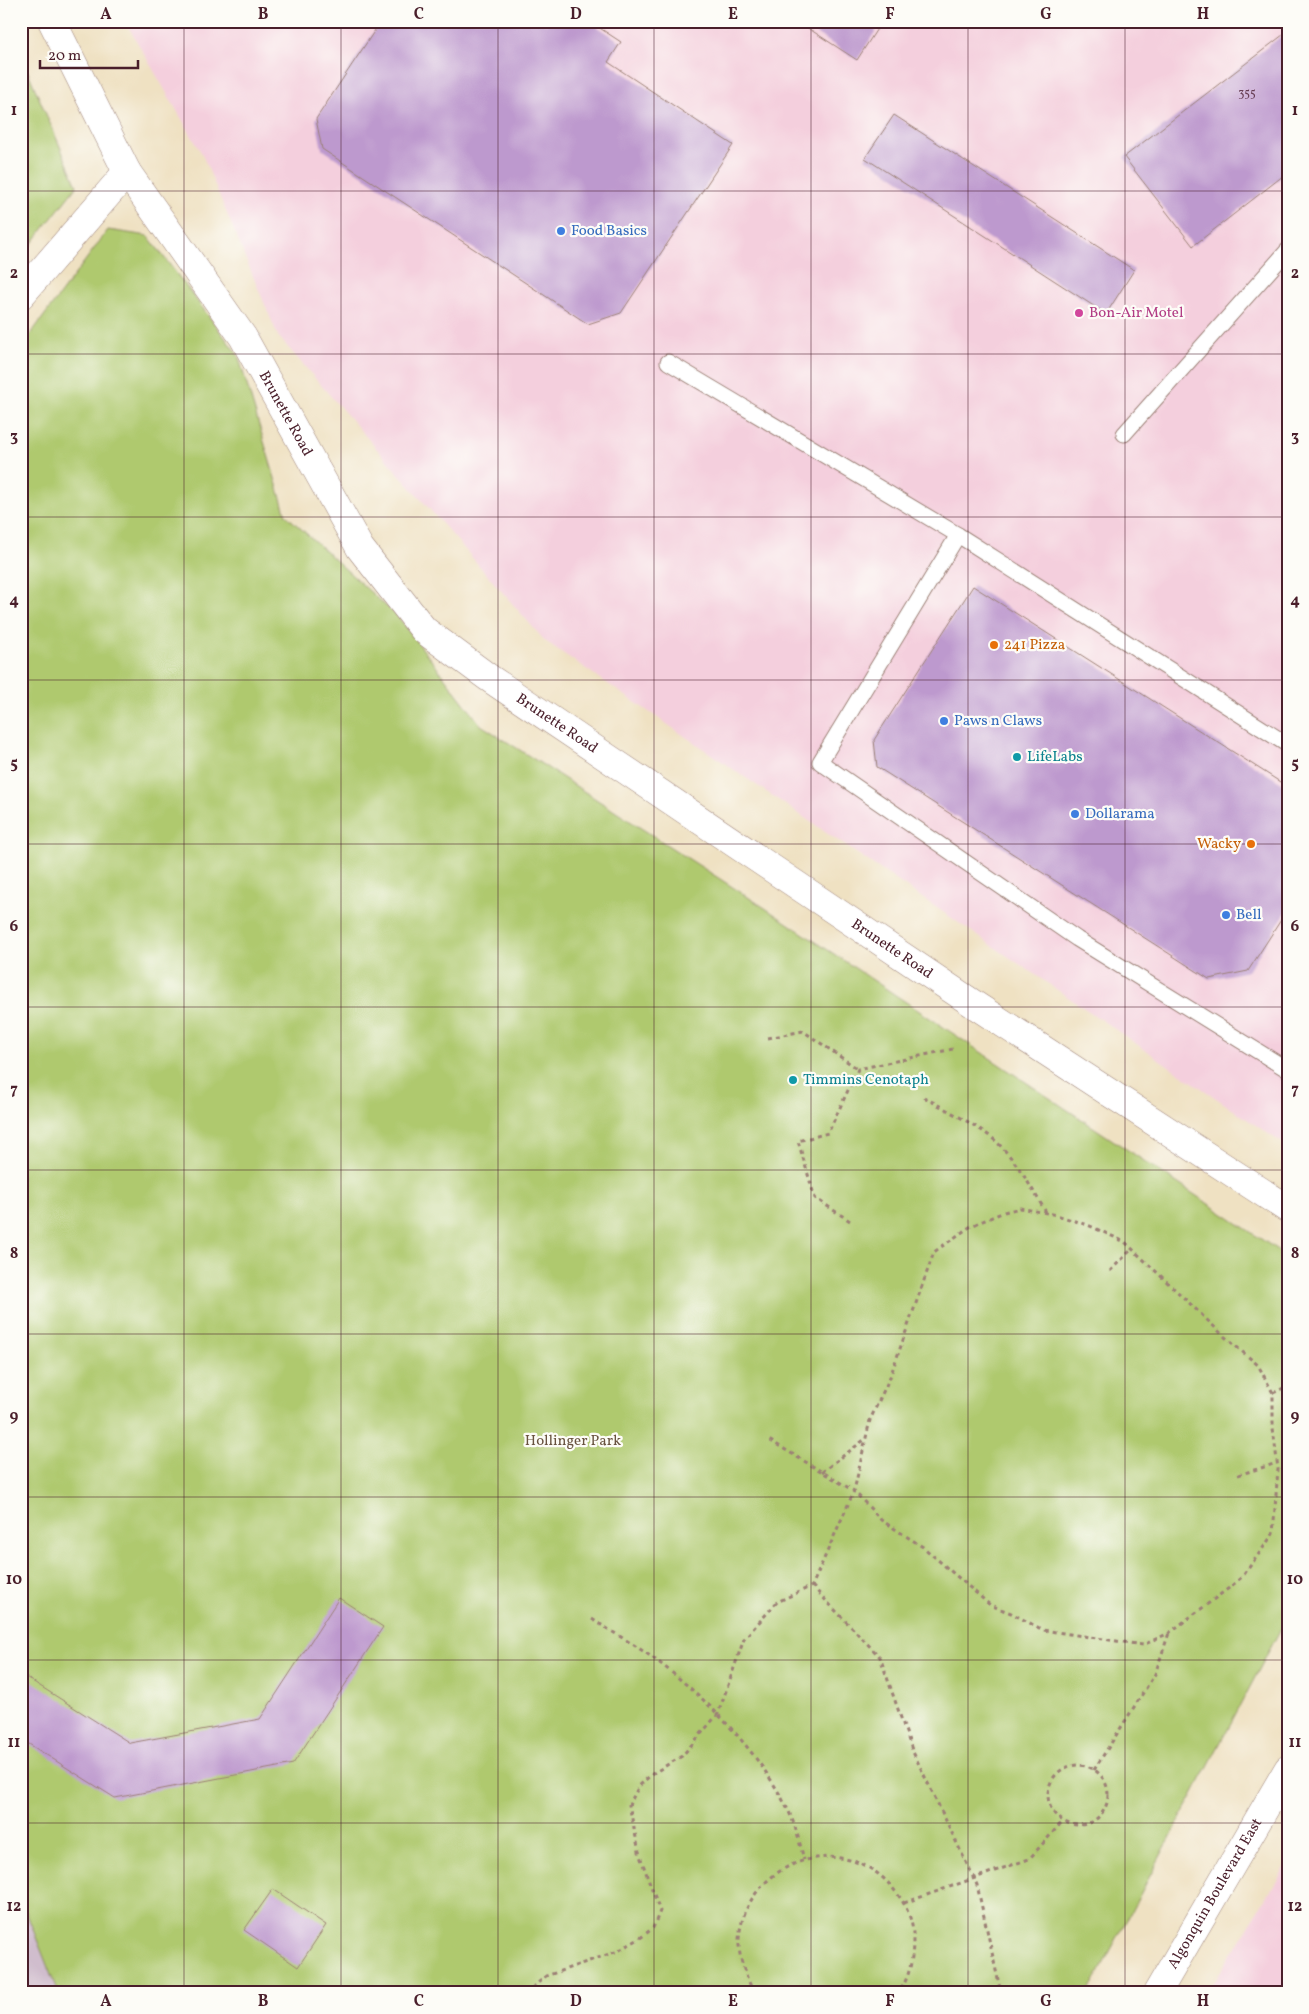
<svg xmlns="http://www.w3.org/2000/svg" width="1309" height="2014" font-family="Vollkorn,serif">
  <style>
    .built { fill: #f4cfdd }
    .industrial { fill: #d0bdcd }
    .green { fill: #afc96e; stroke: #7c744c }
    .building { fill: #bd99ce }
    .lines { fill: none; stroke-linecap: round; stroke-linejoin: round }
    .lane-casing { stroke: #9c8076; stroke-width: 17 }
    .street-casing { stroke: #9c8076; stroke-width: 29 }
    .primary-casing { stroke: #9c8076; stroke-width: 29 }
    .path { stroke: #9c8076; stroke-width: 3; stroke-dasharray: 4 4; stroke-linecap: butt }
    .lane { stroke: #fff; stroke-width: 15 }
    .street { stroke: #fff; stroke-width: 28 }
    .primary { stroke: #fff; stroke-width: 28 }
    .grid { fill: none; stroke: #4a1f2b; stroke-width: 1; stroke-opacity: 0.55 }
    .shop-dot { fill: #3f7fe0; stroke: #fdfcf7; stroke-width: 2 }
    .hotel-dot { fill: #d1479c; stroke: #fdfcf7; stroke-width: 2 }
    .food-dot { fill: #e8710a; stroke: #fdfcf7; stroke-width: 2 }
    .culture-dot { fill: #0f9aa8; stroke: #fdfcf7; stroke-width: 2 }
    .labels { text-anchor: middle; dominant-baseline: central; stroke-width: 4.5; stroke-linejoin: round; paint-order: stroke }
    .number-label { font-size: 12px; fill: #673e54 }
    .shop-label { font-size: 15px; fill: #366cbe; stroke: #fdfcf7; text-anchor: start }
    .hotel-label { font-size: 15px; fill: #b23c85; stroke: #fdfcf7; text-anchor: start }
    .street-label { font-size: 15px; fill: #4a1f2b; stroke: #fdfcf7 }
    .food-label { font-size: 15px; fill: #c56008; stroke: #fdfcf7; text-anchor: start }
    .culture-label { font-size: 15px; fill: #0d838f; stroke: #fdfcf7; text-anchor: start }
    .park-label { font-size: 15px; fill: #68523f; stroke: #fdfcf7 }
    .neatline { fill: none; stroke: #4a1f2b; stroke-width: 2 }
    .grid-label { font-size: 16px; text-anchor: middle; font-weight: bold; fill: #4a1f2b }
  </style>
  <rect width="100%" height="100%" fill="#fdfcf7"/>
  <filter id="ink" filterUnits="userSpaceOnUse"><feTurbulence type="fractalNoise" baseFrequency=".02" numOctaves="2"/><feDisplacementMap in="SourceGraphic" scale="10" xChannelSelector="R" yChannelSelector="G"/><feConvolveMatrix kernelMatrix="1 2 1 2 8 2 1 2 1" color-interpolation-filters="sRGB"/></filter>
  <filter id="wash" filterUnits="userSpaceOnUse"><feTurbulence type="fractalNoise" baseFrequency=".0096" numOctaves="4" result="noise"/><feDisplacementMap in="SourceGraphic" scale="20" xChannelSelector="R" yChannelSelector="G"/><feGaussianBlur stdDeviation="1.12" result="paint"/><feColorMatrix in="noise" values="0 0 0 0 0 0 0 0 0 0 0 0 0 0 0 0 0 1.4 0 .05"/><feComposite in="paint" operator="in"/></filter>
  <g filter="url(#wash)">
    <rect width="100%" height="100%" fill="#efe1c2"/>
    <g class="built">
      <path d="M 125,21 L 1288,21 L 1288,1147 L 545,641 L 278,336 L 202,154 Z"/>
      <path d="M 1288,1863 L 1288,1993 L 1207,1993 Z"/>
    </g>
    <path class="industrial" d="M 21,1899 L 28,1913 L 58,1993 L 21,1993 Z"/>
    <g class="green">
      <path d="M 21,56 L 77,186 L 21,257 Z"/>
      <path d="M 108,230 L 148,236 L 238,355 L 286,515 L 399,618 L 481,725 L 765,908 L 1288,1257 L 1288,1615 L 1088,1993 L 58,1993 L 21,1899 L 21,347 Z"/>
    </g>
    <g id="blocks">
      <g class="building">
        <path d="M 381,21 L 540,21 L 546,25 L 549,21 L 589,21 L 621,42 L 608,62 L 733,145 L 621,313 L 588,324 L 322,149 L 316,119 Z"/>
        <path d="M 797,21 L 882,21 L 857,60 Z"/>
        <path d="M 1288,31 L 1288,172 L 1193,246 L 1124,157 Z"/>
        <path d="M 894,115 L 1134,270 L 1106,314 L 865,158 Z"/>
        <path d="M 973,586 L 1288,787 L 1288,909 L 1248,971 L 1209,979 L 877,767 L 874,740 Z"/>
        <path d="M 339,1598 L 383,1627 L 293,1764 L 115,1798 L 21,1739 L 21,1674 L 130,1743 L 260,1719 Z"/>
        <path d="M 273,1889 L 326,1925 L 298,1967 L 244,1930 Z"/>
      </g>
    </g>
  </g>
  <g filter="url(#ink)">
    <use href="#blocks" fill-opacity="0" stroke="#9c8076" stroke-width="1"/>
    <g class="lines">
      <g class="lane-casing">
        <g id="lane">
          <path d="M 668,362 L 958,535 L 1288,745"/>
          <path d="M 1124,434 L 1288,250"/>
          <path d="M 958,535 L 820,762 L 1077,939 L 1288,1070"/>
        </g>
      </g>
      <g class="street-casing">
        <g id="street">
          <path id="s1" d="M 52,21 L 127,172 L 243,337 L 360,548 L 424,630 L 489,678 L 978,1007 L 1288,1209"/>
          <path d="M 21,295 L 127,172"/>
        </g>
      </g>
      <g class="primary-casing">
        <g id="primary">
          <path id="s2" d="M 1157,1993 L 1288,1769"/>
        </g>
      </g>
      <g class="path">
        <path d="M 768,1038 L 803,1031 L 858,1069"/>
        <path d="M 924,1097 C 946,1110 971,1122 991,1137 C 1015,1157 1030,1186 1046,1212"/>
        <path d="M 850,1221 L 815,1198 L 798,1141 L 828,1133 L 858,1069 L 953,1049"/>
        <path d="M 1110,1271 L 1132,1249"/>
        <path d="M 1273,1393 L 1288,1386"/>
        <path d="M 822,1472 L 864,1440"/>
        <path d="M 1238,1475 L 1277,1463"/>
        <path d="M 812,1586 L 880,1657 L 912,1750 L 977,1885 L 1001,1993"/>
        <path d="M 592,1619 C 612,1632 634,1644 653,1658 C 706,1697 760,1752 789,1812 C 796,1827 800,1844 804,1860"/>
        <circle cx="1078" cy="1795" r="30"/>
        <path d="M 1094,1770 L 1155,1674 L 1169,1633"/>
        <path d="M 904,1903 L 1029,1859 L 1063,1821"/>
        <path d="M 526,1993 L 546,1976 L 618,1951 L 639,1939 L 653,1928 L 660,1911 L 640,1856 L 629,1805 L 639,1786 L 652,1774 L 682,1756 L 718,1714 L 744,1639 L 777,1602 L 812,1586 L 854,1491 L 870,1420 L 890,1377 L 934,1252 L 971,1226 L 1004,1212 L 1020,1208 L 1057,1215 L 1090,1226 L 1125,1242 L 1225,1337 L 1258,1365 L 1273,1393 L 1273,1428 L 1278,1469 L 1273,1534 L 1243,1576 L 1229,1588 L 1169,1633 L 1143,1645 L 1043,1630 L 1011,1613 L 990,1605 L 923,1547 L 881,1520 L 854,1491 L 769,1440"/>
        <path d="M 754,1993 C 746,1976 738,1958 739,1939 C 745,1860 847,1827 895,1891 C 906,1904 914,1922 913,1939 C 913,1958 910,1978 898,1993"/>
      </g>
      <use href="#lane" class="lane"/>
      <use href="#street" class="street"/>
      <use href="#primary" class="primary"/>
    </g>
  </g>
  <path class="grid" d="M 184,21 L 184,1993M 341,21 L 341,1993M 498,21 L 498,1993M 654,21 L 654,1993M 811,21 L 811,1993M 968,21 L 968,1993M 1125,21 L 1125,1993M 21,191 L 1288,191M 21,354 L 1288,354M 21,517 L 1288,517M 21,680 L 1288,680M 21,844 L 1288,844M 21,1007 L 1288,1007M 21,1170 L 1288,1170M 21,1334 L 1288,1334M 21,1497 L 1288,1497M 21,1660 L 1288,1660M 21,1823 L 1288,1823"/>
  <g class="shop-dot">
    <circle cx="561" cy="231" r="5"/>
    <circle cx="944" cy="721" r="5"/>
    <circle cx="1075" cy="814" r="5"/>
    <circle cx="1226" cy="915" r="5"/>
  </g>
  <circle class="hotel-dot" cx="1079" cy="313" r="5"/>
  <g class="food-dot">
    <circle cx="994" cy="645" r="5"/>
    <circle cx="1251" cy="844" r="5"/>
  </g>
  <g class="culture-dot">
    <circle cx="1017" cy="757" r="5"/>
    <circle cx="793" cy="1080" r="5"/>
  </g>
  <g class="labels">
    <g class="number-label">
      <text x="1247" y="94">355</text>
    </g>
    <g class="shop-label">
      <text x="571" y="231">Food Basics</text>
      <text x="954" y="721">Paws n Claws</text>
      <text x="1085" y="814">Dollarama</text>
      <text x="1236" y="915">Bell</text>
    </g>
    <g class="hotel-label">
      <text x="1089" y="313">Bon-Air Motel</text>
    </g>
    <g class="street-label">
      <text stroke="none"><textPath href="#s1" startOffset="458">Brunette Road</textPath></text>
      <text stroke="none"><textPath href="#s1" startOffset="878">Brunette Road</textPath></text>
      <text stroke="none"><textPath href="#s1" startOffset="1282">Brunette Road</textPath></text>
      <text stroke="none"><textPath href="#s2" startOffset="115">Algonquin Boulevard East</textPath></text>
    </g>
    <g class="food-label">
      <text x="1004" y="645">241 Pizza</text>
      <text x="1241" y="844" text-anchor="end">Wacky</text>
    </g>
    <g class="culture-label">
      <text x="1027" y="757">LifeLabs</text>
      <text x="803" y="1080">Timmins Cenotaph</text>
    </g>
    <g class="park-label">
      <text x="573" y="1441">Hollinger Park</text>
    </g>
  </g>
  <rect width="1309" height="2014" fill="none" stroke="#fdfcf7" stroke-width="55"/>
  <path d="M40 60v8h98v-8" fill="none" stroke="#4a1f2b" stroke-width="2.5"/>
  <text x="48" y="60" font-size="15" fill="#4a1f2b" stroke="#fdfcf7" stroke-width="4" paint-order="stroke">20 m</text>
  <rect x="28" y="28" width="1254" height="1958" class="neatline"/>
  <g class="grid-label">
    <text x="106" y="19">A</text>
    <text x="263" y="19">B</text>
    <text x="419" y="19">C</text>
    <text x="576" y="19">D</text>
    <text x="733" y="19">E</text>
    <text x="890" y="19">F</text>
    <text x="1046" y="19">G</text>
    <text x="1203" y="19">H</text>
    <text x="14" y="115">1</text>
    <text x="1295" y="115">1</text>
    <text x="14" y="278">2</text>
    <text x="1295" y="278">2</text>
    <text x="14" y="441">3</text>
    <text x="1295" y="441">3</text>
    <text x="14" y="605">4</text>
    <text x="1295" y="605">4</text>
    <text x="14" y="768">5</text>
    <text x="1295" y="768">5</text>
    <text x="14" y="931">6</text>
    <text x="1295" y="931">6</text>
    <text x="14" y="1094">7</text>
    <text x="1295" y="1094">7</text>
    <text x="14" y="1258">8</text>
    <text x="1295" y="1258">8</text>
    <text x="14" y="1421">9</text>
    <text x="1295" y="1421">9</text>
    <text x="14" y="1584">10</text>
    <text x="1295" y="1584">10</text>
    <text x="14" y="1747">11</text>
    <text x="1295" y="1747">11</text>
    <text x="14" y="1911">12</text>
    <text x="1295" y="1911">12</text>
    <text x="106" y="2006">A</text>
    <text x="263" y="2006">B</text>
    <text x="419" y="2006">C</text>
    <text x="576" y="2006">D</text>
    <text x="733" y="2006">E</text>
    <text x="890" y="2006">F</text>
    <text x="1046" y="2006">G</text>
    <text x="1203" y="2006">H</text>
  </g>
</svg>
